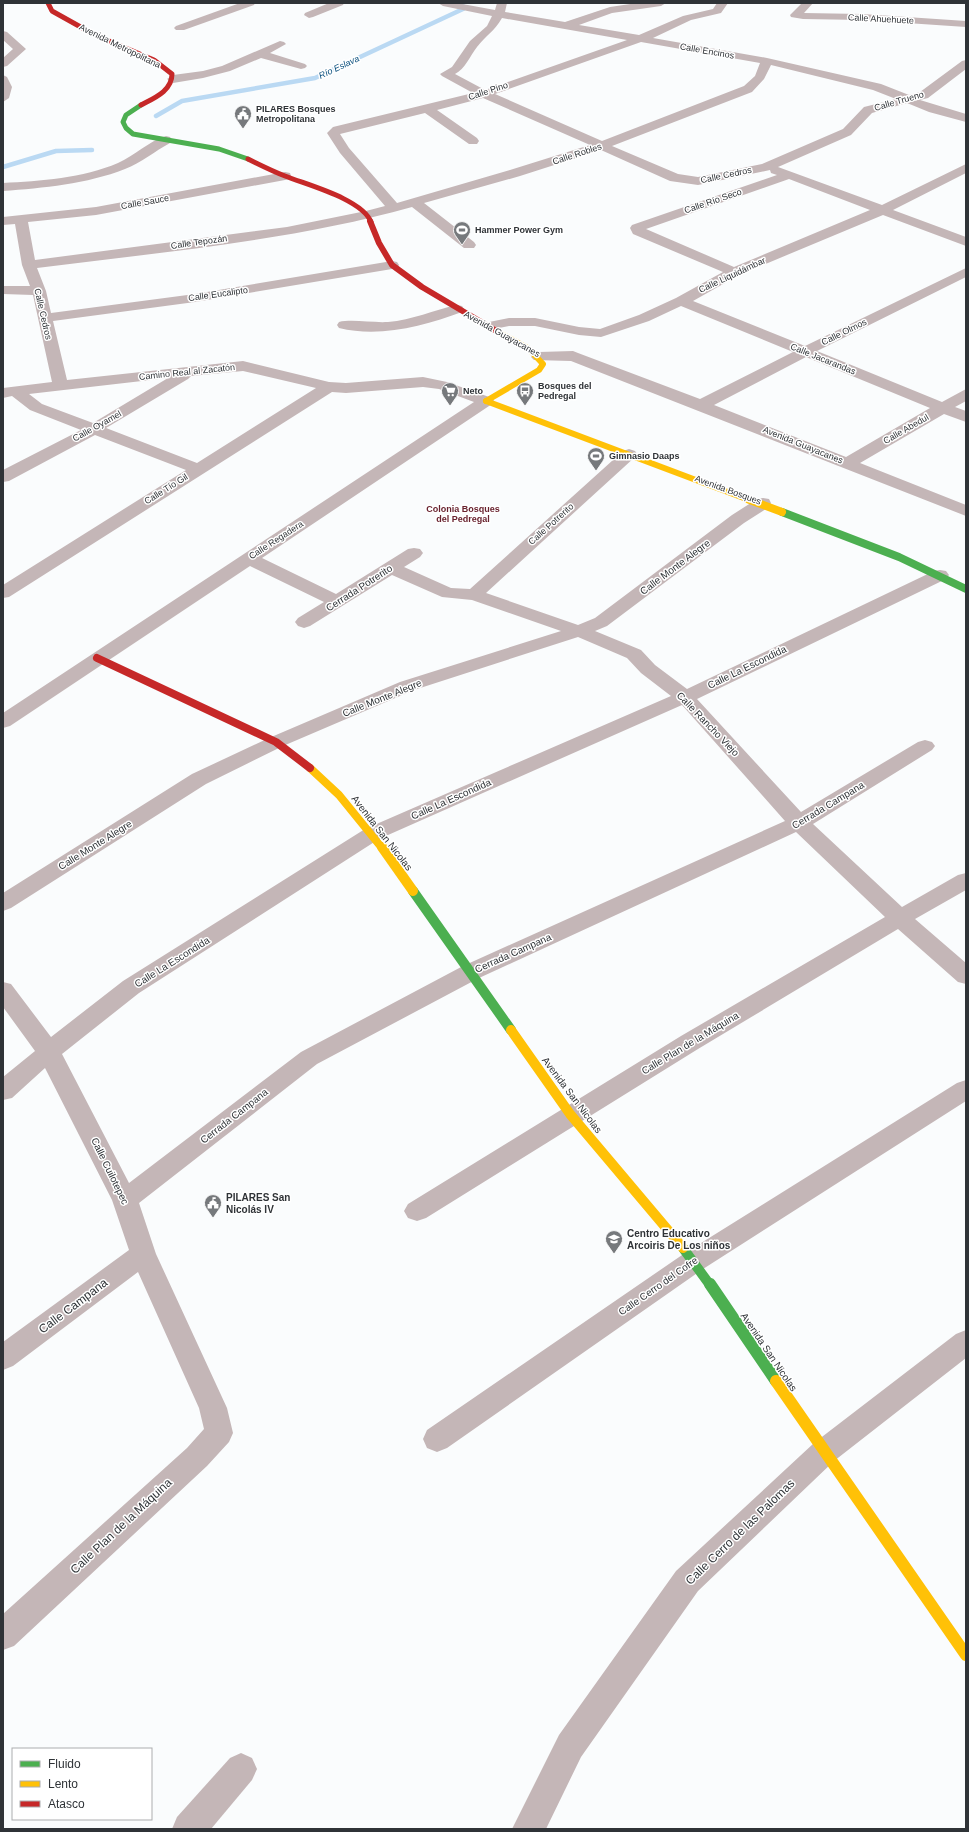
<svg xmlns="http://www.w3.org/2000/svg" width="969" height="1832" font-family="Helvetica,sans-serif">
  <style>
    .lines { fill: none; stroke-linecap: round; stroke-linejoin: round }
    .stream { stroke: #bad9f3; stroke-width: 4.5 }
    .street { fill: #c4b6b7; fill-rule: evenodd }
    .fast-far3 { stroke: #4caf50; stroke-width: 5 }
    .fast-far2 { stroke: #4caf50; stroke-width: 8 }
    .fast-far1 { stroke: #4caf50; stroke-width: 10 }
    .fast { stroke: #4caf50; stroke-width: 12 }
    .slow-far3 { stroke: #ffc107; stroke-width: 6 }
    .slow-far2 { stroke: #ffc107; stroke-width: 8 }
    .slow-far1 { stroke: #ffc107; stroke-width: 10 }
    .slow { stroke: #ffc107; stroke-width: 12 }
    .jam-far2 { stroke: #c62828; stroke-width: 5 }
    .jam-far1 { stroke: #c62828; stroke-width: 6 }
    .jam { stroke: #c62828; stroke-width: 8 }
    .labels { text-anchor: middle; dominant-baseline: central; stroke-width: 3; stroke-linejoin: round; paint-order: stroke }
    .far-street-label { font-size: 9px; fill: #2f3337; stroke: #fff }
    .far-water-label { font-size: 9px; font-style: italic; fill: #0c517f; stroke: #fff }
    .far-poi-label { font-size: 9px; font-weight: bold; fill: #2f3337; stroke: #fff; text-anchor: start }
    .far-neighbourhood-label { font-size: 9px; font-weight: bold; fill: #69232f; stroke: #fff }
    .street-label { font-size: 10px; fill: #2f3337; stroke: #fff }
    .poi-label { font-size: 10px; font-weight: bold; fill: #2f3337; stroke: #fff; text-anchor: start }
    .near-street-label { font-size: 12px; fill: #2f3337; stroke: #fff }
  </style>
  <rect width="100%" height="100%" fill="#fafcfd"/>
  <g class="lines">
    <g class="stream">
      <path d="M 156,116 L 182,101 L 315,78 L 463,9 L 462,3"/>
      <path d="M 3,167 L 56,151 L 92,150"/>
    </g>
    <g class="street">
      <path d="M 240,3 L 255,3 L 254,5 L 184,30 L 176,30 L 174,28 L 176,26 Z"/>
      <path d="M 329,3 L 344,3 L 343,5 L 313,17 L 309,18 L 304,15 L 305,13 Z"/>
      <path d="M 438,3 L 457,3 L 495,10 L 497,3 L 507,3 L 505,12 L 565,22 L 610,7 L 637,3 L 666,3 L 661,6 L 612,13 L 579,25 L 639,35 L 683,16 L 713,9 L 717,3 L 728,3 L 721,13 L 691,20 L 653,38 L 767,58 L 881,84 L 909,95 L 920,92 L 962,61 L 966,60 L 966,69 L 928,98 L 920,100 L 966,114 L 966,122 L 929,112 L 907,103 L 872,113 L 851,135 L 778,167 L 882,205 L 966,164 L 966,173 L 893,210 L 966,237 L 966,246 L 883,215 L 739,275 L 693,301 L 805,346 L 966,268 L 966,277 L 817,351 L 942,402 L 966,389 L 966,401 L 955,407 L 966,411 L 966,422 L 944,414 L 860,463 L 966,505 L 966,516 L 571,361 L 534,360 L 531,357 L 534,354 L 539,352 L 573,351 L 578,353 L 700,399 L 793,352 L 681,306 L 649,321 L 601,337 L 579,335 L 535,326 L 509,326 L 489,330 L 484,329 L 482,326 L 484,323 L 509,318 L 535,318 L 579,327 L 600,329 L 639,315 L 676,298 L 723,272 L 633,234 L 630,228 L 632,225 L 777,175 L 771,173 L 770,170 L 698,185 L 670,181 L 601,150 L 520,176 L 424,203 L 474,242 L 476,245 L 474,248 L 464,248 L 412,207 C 291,241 162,252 37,268 L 46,291 L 51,313 L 195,294 L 392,261 L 397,262 L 399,265 L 397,268 L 392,269 L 195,302 L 53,321 L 67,380 L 243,361 L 329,382 L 346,383 L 423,377 L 447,382 L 492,398 L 494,401 L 492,404 L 262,558 L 336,594 L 408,549 L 414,548 L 420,549 L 423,553 L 420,557 L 404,567 L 451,588 L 470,589 L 623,451 L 629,449 L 635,451 L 637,454 L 635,457 L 486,593 L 578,625 L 595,618 L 732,515 L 757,499 L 763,498 L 769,499 L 771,503 L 769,507 L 744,523 L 607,626 L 595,631 L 641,650 L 655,665 L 687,689 L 934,571 L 940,570 L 946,571 L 949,575 L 946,579 L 697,699 L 801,812 L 918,742 L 925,740 L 932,742 L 935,746 L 932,750 L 813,824 L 902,907 L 958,875 L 966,873 L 966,890 L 915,919 L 966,963 L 966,984 L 958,982 L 898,929 L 698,1049 L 426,1218 L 417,1221 L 408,1218 L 404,1211 L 408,1204 L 681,1036 L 885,917 L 796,832 L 479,978 L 317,1064 L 139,1203 L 156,1254 L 227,1408 L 233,1433 L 229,1442 L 207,1466 L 14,1646 L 3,1650 L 3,1614 L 187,1448 L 204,1429 L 199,1408 L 138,1272 L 13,1366 L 3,1370 L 3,1342 L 129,1250 L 112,1200 L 45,1068 L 12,1098 L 3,1100 L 3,1077 L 35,1051 L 3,1007 L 3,982 L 11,984 L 51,1037 L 123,981 L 365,829 L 671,696 L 641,673 L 627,658 L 578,637 L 414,690 L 283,746 L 206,784 L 11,908 L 3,911 L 3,893 L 192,774 L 269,738 L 400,682 L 561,631 L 472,600 L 442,597 L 392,575 L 310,626 L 304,628 L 298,626 L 295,622 L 298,618 L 324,602 L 250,566 L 10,726 L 3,728 L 3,713 L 474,402 L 439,389 L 423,387 L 346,393 L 332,392 L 9,597 L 3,598 L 3,585 L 186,470 L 95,435 L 9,481 L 3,482 L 3,470 L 81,430 L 30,410 L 12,396 L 3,398 L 3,388 L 52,382 L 33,295 L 3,294 L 3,286 L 30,286 L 22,265 L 15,224 L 3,225 L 3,217 L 96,207 L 285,172 L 290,173 L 291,176 L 290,179 L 285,180 L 96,215 L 28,222 L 35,260 L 287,227 L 366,211 L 385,206 L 340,153 L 327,133 L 333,127 L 473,93 L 442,76 L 440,74 L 452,67 L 470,41 L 487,26 L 492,16 L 443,6 ZM 502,18 L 627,40 L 485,90 L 455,74 C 465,69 470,56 477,47 C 486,35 494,32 502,18 ZM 641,42 L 760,63 L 755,76 L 744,86 L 602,141 L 495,94 ZM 771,65 L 873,90 L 896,99 L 864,107 L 843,129 L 762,164 L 698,177 L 678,174 L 612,146 L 752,92 L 764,79 ZM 483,98 L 590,145 L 510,170 L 397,203 L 349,148 L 340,134 L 425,113 L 469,144 L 477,144 L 479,141 L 477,138 L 437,110 ZM 789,179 L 870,210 L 734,267 L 646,229 ZM 806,357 L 930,408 L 846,457 L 714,405 ZM 243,371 L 316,388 L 197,463 L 106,428 L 188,379 L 191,376 ZM 168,378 L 93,423 L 42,404 L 29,394 ZM 682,705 L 785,821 L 463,966 L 301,1052 L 129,1183 L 62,1054 L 139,993 L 379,839 Z"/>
      <path d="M 802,3 L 813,3 L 804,13 L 862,14 L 966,21 L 966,27 L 862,20 L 803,19 L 791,17 L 790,15 Z"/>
      <path d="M 3,31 L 7,32 L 26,49 L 7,66 L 3,67 L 3,58 L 13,49 L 3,40 Z"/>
      <path d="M 280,41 L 284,42 L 286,44 L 270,53 L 305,64 L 307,66 L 305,68 L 301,69 L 261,58 L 230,71 L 203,78 L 173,83 L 167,79 L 173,75 L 203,71 L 222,66 Z"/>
      <path d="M 3,75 L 7,77 L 12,87 L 9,98 L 3,102 Z"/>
      <path d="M 166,136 L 170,137 L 172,140 L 170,143 C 155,151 141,163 125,169 C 87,184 43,188 3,191 L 3,183 C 40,181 83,178 118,163 C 134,156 149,141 166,136 Z"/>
      <path d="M 457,305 L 462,306 L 464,309 L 462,312 C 424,326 380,338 339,328 L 337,325 L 339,322 C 352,319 373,323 388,322 C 412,320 434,310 457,305 Z"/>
      <path d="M 966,1080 L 966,1101 L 703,1269 L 447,1448 L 437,1452 L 427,1448 L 423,1439 L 427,1430 L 685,1253 L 957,1083 Z"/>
      <path d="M 966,1330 L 966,1358 L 834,1461 L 698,1591 L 581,1757 L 546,1829 L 512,1829 L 559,1735 L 676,1571 L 814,1443 L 956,1334 Z"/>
      <path d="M 241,1753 L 252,1758 L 257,1769 L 252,1780 L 211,1829 L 172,1829 L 177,1817 L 230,1758 Z"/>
    </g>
    <path class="fast-far3" d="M 141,105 L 126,115 L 123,122 L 126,128 L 133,134 L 219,149 L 248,159"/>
    <path class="fast-far2" d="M 782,512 L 899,557 L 966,589"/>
    <g class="fast-far1">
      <path d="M 413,891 L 511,1030"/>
      <path d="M 683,1248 L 710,1285"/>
    </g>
    <path class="fast" d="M 710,1284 L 776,1381"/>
    <g class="slow-far3">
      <path d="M 486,401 L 539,370 L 543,364 L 529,349 L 498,332"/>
      <path d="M 486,401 L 749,500"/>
    </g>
    <g class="slow-far2">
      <path d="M 747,499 L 782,512"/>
      <path d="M 310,768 L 339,795 L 382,848"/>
    </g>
    <g class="slow-far1">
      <path d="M 382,847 L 413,891"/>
      <path d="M 511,1030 L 570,1114 L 683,1248"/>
    </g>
    <path class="slow" d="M 776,1381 L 966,1655"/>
    <g class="jam-far2">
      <path d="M 48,3 L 52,11 L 95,35 L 154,60 L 172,74 C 172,91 154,98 141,105"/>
      <path d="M 248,159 C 260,165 272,171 285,176 C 307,185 362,199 371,222"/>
    </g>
    <path class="jam-far1" d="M 370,221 L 379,243 L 392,265 L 422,287 L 498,332"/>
    <path class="jam" d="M 97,658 L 276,742 L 310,768"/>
  </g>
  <defs>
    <g id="civic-pin" transform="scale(0.9)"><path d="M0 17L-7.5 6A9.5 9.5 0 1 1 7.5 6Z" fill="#76797c" stroke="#fff"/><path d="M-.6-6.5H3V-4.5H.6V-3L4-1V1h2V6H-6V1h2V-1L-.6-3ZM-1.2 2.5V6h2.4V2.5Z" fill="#fff"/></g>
    <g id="stadium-pin" transform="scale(0.9)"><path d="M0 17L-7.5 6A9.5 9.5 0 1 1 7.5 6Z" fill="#76797c" stroke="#fff"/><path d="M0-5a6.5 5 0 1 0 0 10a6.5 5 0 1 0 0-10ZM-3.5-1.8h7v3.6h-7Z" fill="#fff"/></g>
    <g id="supermarket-pin" transform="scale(0.9)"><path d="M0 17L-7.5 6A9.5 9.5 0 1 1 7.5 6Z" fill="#76797c" stroke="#fff"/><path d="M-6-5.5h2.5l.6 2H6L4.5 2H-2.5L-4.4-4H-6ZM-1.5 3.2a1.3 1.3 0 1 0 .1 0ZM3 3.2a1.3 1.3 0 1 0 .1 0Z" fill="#fff"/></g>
    <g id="bus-pin" transform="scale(0.9)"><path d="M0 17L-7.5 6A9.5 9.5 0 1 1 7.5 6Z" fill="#76797c" stroke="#fff"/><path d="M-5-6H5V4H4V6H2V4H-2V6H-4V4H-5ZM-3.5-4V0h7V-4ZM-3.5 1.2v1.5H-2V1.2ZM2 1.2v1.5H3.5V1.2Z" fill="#fff"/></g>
    <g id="school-pin" transform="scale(0.9)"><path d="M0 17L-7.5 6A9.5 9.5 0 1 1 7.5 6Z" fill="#76797c" stroke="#fff"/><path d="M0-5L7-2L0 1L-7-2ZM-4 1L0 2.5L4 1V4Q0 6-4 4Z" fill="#fff"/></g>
  </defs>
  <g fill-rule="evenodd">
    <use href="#civic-pin" x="243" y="114"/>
    <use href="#stadium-pin" x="462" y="230"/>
    <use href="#supermarket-pin" x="450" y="391"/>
    <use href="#bus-pin" x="525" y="391"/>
    <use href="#stadium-pin" x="596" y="456"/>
    <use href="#civic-pin" x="213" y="1203"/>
    <use href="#school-pin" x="614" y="1239"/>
  </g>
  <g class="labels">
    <g class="far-street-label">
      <text transform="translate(881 19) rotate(3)">Calle Ahuehuete</text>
      <text transform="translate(120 46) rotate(26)">Avenida Metropolitana</text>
      <text transform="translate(707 51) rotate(10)">Calle Encinos</text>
      <text transform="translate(488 91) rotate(-18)">Calle Pino</text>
      <text transform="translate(899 101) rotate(-16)">Calle Trueno</text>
      <text transform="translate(577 154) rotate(-18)">Calle Robles</text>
      <text transform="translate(726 175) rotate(-12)">Calle Cedros</text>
      <text transform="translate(713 201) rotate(-19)">Calle Río Seco</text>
      <text transform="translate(145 202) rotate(-10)">Calle Sauce</text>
      <text transform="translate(199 242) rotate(-8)">Calle Tepozán</text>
      <text transform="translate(732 275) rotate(-25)">Calle Liquidámbar</text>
      <text transform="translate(218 294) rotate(-8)">Calle Eucalipto</text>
      <text transform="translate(43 314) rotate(77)">Calle Cedros</text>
      <text transform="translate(844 332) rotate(-26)">Calle Olmos</text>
      <text transform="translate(502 334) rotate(29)">Avenida Guayacanes</text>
      <text transform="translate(823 359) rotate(22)">Calle Jacarandas</text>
      <text transform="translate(187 372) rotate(-6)">Camino Real al Zacatón</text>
      <text transform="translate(97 426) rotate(-29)">Calle Oyamel</text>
      <text transform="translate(906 429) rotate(-30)">Calle Abedul</text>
      <text transform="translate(803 445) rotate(22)">Avenida Guayacanes</text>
      <text transform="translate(166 489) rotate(-32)">Calle Tío Gil</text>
      <text transform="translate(728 490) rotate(20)">Avenida Bosques</text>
      <text transform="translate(551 524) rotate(-42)">Calle Potrerito</text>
      <text transform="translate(276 540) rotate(-33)">Calle Regadera</text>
    </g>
    <g class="far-water-label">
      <text transform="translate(339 67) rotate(-25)">Río Eslava</text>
    </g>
    <g class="far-poi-label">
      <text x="256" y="109">PILARES Bosques<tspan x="256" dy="10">Metropolitana</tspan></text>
      <text x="475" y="230">Hammer Power Gym</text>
      <text x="538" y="386">Bosques del<tspan x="538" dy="10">Pedregal</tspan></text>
      <text x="463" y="391">Neto</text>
      <text x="609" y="456">Gimnasio Daaps</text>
    </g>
    <g class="far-neighbourhood-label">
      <text x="463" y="509">Colonia Bosques<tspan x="463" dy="10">del Pedregal</tspan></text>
    </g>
    <g class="street-label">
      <text transform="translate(675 567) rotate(-37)">Calle Monte Alegre</text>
      <text transform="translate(359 588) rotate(-33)">Cerrada Potrerito</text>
      <text transform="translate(747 667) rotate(-26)">Calle La Escondida</text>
      <text transform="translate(382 698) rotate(-22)">Calle Monte Alegre</text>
      <text transform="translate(708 724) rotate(46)">Calle Rancho Viejo</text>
      <text transform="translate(451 799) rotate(-24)">Calle La Escondida</text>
      <text transform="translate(828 805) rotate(-31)">Cerrada Campana</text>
      <text transform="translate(382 833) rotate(52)">Avenida San Nicolas</text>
      <text transform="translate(95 845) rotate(-32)">Calle Monte Alegre</text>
      <text transform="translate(513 953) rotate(-24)">Cerrada Campana</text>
      <text transform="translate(172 962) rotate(-32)">Calle La Escondida</text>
      <text transform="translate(690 1043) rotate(-31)">Calle Plan de la Máquina</text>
      <text transform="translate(572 1095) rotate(53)">Avenida San Nicolas</text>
      <text transform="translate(234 1116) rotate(-38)">Cerrada Campana</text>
      <text transform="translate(110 1171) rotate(64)">Calle Cuilotepec</text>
      <text transform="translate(658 1286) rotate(-35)">Calle Cerro del Cofre</text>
      <text transform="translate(769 1352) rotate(56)">Avenida San Nicolas</text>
    </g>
    <g class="poi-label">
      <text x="226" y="1197">PILARES San<tspan x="226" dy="12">Nicolás IV</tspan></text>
      <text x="627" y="1233">Centro Educativo<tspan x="627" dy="12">Arcoiris De Los niños</tspan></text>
    </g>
    <g class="near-street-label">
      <text transform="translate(73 1306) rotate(-37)">Calle Campana</text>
      <text transform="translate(121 1526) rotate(-43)">Calle Plan de la Máquina</text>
      <text transform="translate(740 1532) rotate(-44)">Calle Cerro de las Palomas</text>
    </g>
  </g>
  <rect width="969" height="1832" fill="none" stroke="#2f3337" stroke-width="8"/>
  <rect x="12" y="1748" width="140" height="72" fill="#ffffff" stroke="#acadaf"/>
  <rect x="20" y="1761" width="20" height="6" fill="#4caf50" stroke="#acadaf"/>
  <text x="48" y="1768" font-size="12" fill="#2f3337">Fluido</text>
  <rect x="20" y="1781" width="20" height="6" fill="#ffc107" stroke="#acadaf"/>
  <text x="48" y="1788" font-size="12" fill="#2f3337">Lento</text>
  <rect x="20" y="1801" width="20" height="6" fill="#c62828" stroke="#acadaf"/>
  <text x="48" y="1808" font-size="12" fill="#2f3337">Atasco</text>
</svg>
